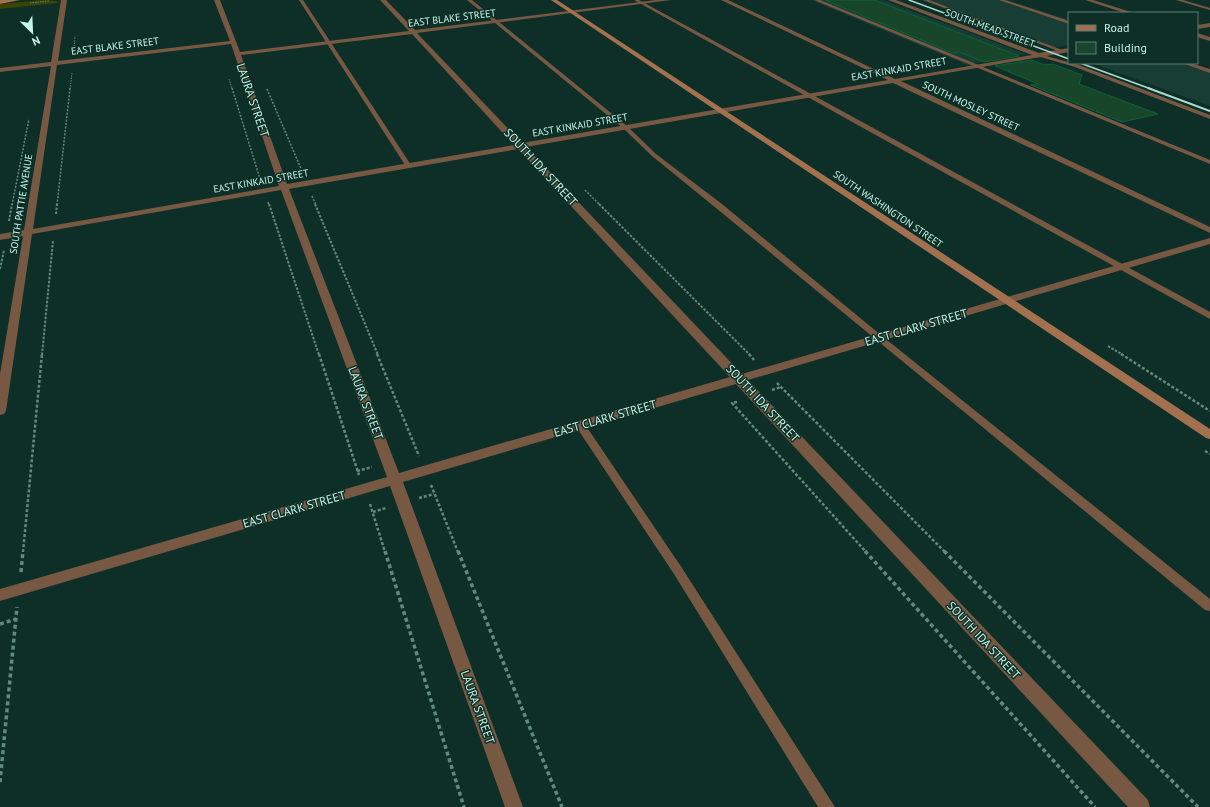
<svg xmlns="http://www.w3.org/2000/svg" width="1210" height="807" font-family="'PT Sans',sans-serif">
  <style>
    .built { fill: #173d34 }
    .green { fill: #3d4301 }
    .building { fill: #17462b; stroke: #0a6237 }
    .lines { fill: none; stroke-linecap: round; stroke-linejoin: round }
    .path-far4 { stroke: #61897f; stroke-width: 1; stroke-dasharray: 1.5 1; stroke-linecap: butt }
    .path-far3 { stroke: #61897f; stroke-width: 1.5; stroke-dasharray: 2 1.5; stroke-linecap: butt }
    .path-far2 { stroke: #61897f; stroke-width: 2; stroke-dasharray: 2.5 1.5; stroke-linecap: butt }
    .path-far1 { stroke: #61897f; stroke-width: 2.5; stroke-dasharray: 3 2; stroke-linecap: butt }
    .path { stroke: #61897f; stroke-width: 3.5; stroke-dasharray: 4 3; stroke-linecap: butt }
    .lane { fill: #775843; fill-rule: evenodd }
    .street { fill: #775843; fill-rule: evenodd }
    .secondary { fill: #a37150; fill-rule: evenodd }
    .rail-far1 { stroke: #acdacd; stroke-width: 1.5 }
    .rail { stroke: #acdacd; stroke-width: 2 }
    .labels { text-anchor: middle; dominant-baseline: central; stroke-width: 3; stroke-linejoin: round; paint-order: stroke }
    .far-street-label { font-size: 10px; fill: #c6f6e8; stroke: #0d2f27 }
    .street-label { font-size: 12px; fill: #c6f6e8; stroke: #0d2f27 }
  </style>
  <rect width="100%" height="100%" fill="#0d2f27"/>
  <g class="built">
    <path d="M 811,0 L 883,0 L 1026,54 L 967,65 Z"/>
    <path d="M 922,0 L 1007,0 L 1069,20 L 1069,45 L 1051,48 Z"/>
    <path d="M 1092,63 L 1188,63 L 1210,70 L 1210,106 Z"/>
  </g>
  <path class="green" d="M 43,0 L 57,1 L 58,3 L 0,9 L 0,4 Z"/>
  <g class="building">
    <path d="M 825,0 L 874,0 L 1019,56 L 984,62 L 959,52 L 953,53 Z"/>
    <path d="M 1031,60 L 1045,65 L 1053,64 L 1082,75 L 1079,84 L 1158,114 L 1122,122 L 1031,85 L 1038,84 L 995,66 Z"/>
  </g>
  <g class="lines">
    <g class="path-far4">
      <path d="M 30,3 L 49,1"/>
      <path d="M 74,49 L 75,36"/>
      <path d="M 229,79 L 232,89"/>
      <path d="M 70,89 L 72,73"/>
    </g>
    <g class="path-far3">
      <path d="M 232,88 L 260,179"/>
      <path d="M 267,89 L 302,171"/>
      <path d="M 585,190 L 600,205"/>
      <path d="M 312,196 L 316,205"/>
      <path d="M 268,202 L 269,205"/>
      <path d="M 12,205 L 29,119"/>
      <path d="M 57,205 L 70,88"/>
    </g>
    <g class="path-far2">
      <path d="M 269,204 L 319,355"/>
      <path d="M 315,204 L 378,355"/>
      <path d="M 599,204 L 750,355"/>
      <path d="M 56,214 L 57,204"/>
      <path d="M 9,221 L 12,204"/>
      <path d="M 0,269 L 4,250"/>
      <path d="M 1108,346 L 1123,355"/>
      <path d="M 42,355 L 53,241"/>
    </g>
    <g class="path-far1">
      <path d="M 319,354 L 359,475"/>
      <path d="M 377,354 L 419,456"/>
      <path d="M 749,354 L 754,360"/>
      <path d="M 1121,354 L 1210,411"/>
      <path d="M 777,383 L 945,552"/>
      <path d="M 772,390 L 781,387"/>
      <path d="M 737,402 L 732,403 L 866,552"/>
      <path d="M 1205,451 L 1210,454"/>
      <path d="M 357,471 L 372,467"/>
      <path d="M 431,485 L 458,552"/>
      <path d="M 419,498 L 434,494"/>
      <path d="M 370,504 L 385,552"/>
      <path d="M 373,512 L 386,508"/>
      <path d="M 23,552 L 42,354"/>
    </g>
    <g class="path">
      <path d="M 385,551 L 464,807"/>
      <path d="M 458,551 L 562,807"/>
      <path d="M 865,551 L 1095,807"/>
      <path d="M 944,551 L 1198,807"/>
      <path d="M 21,572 L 23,551"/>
      <path d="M 0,624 L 16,619"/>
      <path d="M 0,782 L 17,607"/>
    </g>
    <g class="lane">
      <path d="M 299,0 L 303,0 L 411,165 L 410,166 L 405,165 Z"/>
      <path d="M 467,0 L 472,0 L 627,126 L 656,154 L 722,204 L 882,336 L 1210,599 L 1210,611 L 1205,610 L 716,208 L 652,156 L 623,128 Z"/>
      <path d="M 634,0 L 639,0 L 1210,312 L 1210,319 L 872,133 Z"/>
      <path d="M 814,0 L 820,0 L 1210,160 L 1210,164 Z"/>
      <path d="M 923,0 L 929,0 L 1065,51 L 1061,52 Z"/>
      <path d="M 999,0 L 1005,0 L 1069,21 L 1069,24 Z"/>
      <path d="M 1176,0 L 1183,0 L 1210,8 L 1210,10 Z"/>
      <path d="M 1039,54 L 1079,65 L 1210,115 L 1210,119 L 1075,67 L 1037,56 L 1037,55 Z"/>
      <path d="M 1182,63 L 1190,63 L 1210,69 L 1210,73 Z"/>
      <path d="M 580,422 L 584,423 L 682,568 L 835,807 L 818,807 L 674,574 L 575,425 Z"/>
    </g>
    <g class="street">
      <path d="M 61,0 L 67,0 L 58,61 L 230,41 L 214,0 L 220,0 L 240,52 L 409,31 L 380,0 L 386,0 L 415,30 L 656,0 L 671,0 L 417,33 L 522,143 L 888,80 L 721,0 L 728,0 L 895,79 L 1032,55 L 888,0 L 896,0 L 1039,53 L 1069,48 L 1069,52 L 901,81 L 1210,227 L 1210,233 L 893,83 L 526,147 L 742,374 L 1210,238 L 1210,244 L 748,380 L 1148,800 L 1150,807 L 1128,807 L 736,384 L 403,482 L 523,807 L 505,807 L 390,486 L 0,601 L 0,589 L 387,477 L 281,190 L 32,234 L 6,411 L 4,414 L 0,415 L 0,374 L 23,236 L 0,240 L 0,234 L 24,230 L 51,66 L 0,72 L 0,68 L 51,62 ZM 412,34 L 514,145 L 287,184 L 241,55 ZM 231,44 L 279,186 L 33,229 L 57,65 ZM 518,149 L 730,377 L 399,473 L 289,189 Z"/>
      <path d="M 1085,0 L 1093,0 L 1134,13 L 1125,13 Z"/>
      <path d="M 1210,23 L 1210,27 L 1197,29 L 1197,25 Z"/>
      <path d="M 1197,33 L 1210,37 L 1210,41 L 1197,37 Z"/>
    </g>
    <g class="secondary">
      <path d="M 0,0 L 20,0 L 0,4 Z"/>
      <path d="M 551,0 L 557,0 L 1210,429 L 1210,439 L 1206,438 Z"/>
    </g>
    <g class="rail-far1">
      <path d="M 909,0 L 1069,59"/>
      <path d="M 1080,63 L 1151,89"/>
    </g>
    <path class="rail" d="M 1148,88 L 1210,111"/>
  </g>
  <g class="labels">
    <g class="far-street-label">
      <text transform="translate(452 18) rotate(-7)">EAST BLAKE STREET</text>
      <text transform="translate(990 28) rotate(20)">SOUTH MEAD STREET</text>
      <text transform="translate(115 46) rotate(-7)">EAST BLAKE STREET</text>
      <text transform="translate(899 69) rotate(-10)">EAST KINKAID STREET</text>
      <text transform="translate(971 106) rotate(25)">SOUTH MOSLEY STREET</text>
      <text transform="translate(580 125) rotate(-10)">EAST KINKAID STREET</text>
      <text transform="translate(261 181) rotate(-10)">EAST KINKAID STREET</text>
      <text transform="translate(21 204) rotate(-81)">SOUTH PATTIE AVENUE</text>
      <text transform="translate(888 209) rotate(34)">SOUTH WASHINGTON STREET</text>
    </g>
    <g class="street-label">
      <text transform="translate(253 100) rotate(71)">LAURA STREET</text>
      <text transform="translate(541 167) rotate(47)">SOUTH IDA STREET</text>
      <text transform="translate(916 327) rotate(-16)">EAST CLARK STREET</text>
      <text transform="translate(366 403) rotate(69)">LAURA STREET</text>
      <text transform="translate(763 403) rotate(47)">SOUTH IDA STREET</text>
      <text transform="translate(605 418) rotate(-16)">EAST CLARK STREET</text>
      <text transform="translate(294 509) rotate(-16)">EAST CLARK STREET</text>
      <text transform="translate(984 640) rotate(47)">SOUTH IDA STREET</text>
      <text transform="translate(478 707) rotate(70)">LAURA STREET</text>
    </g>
  </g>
  <rect x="1068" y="12" width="130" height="52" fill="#0d2f27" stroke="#577f74"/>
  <rect x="1076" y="25" width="20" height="6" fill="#a37150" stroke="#577f74"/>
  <text x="1104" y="32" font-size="12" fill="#c6f6e8">Road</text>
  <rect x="1076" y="42" width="20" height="12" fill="#17462b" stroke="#577f74"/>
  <text x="1104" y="52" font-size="12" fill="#c6f6e8">Building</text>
  <g transform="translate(32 32) rotate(156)" stroke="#0d2f27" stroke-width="3" paint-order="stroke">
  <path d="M0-3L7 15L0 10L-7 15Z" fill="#c6f6e8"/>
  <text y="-6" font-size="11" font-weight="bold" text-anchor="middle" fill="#c6f6e8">N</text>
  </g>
</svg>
